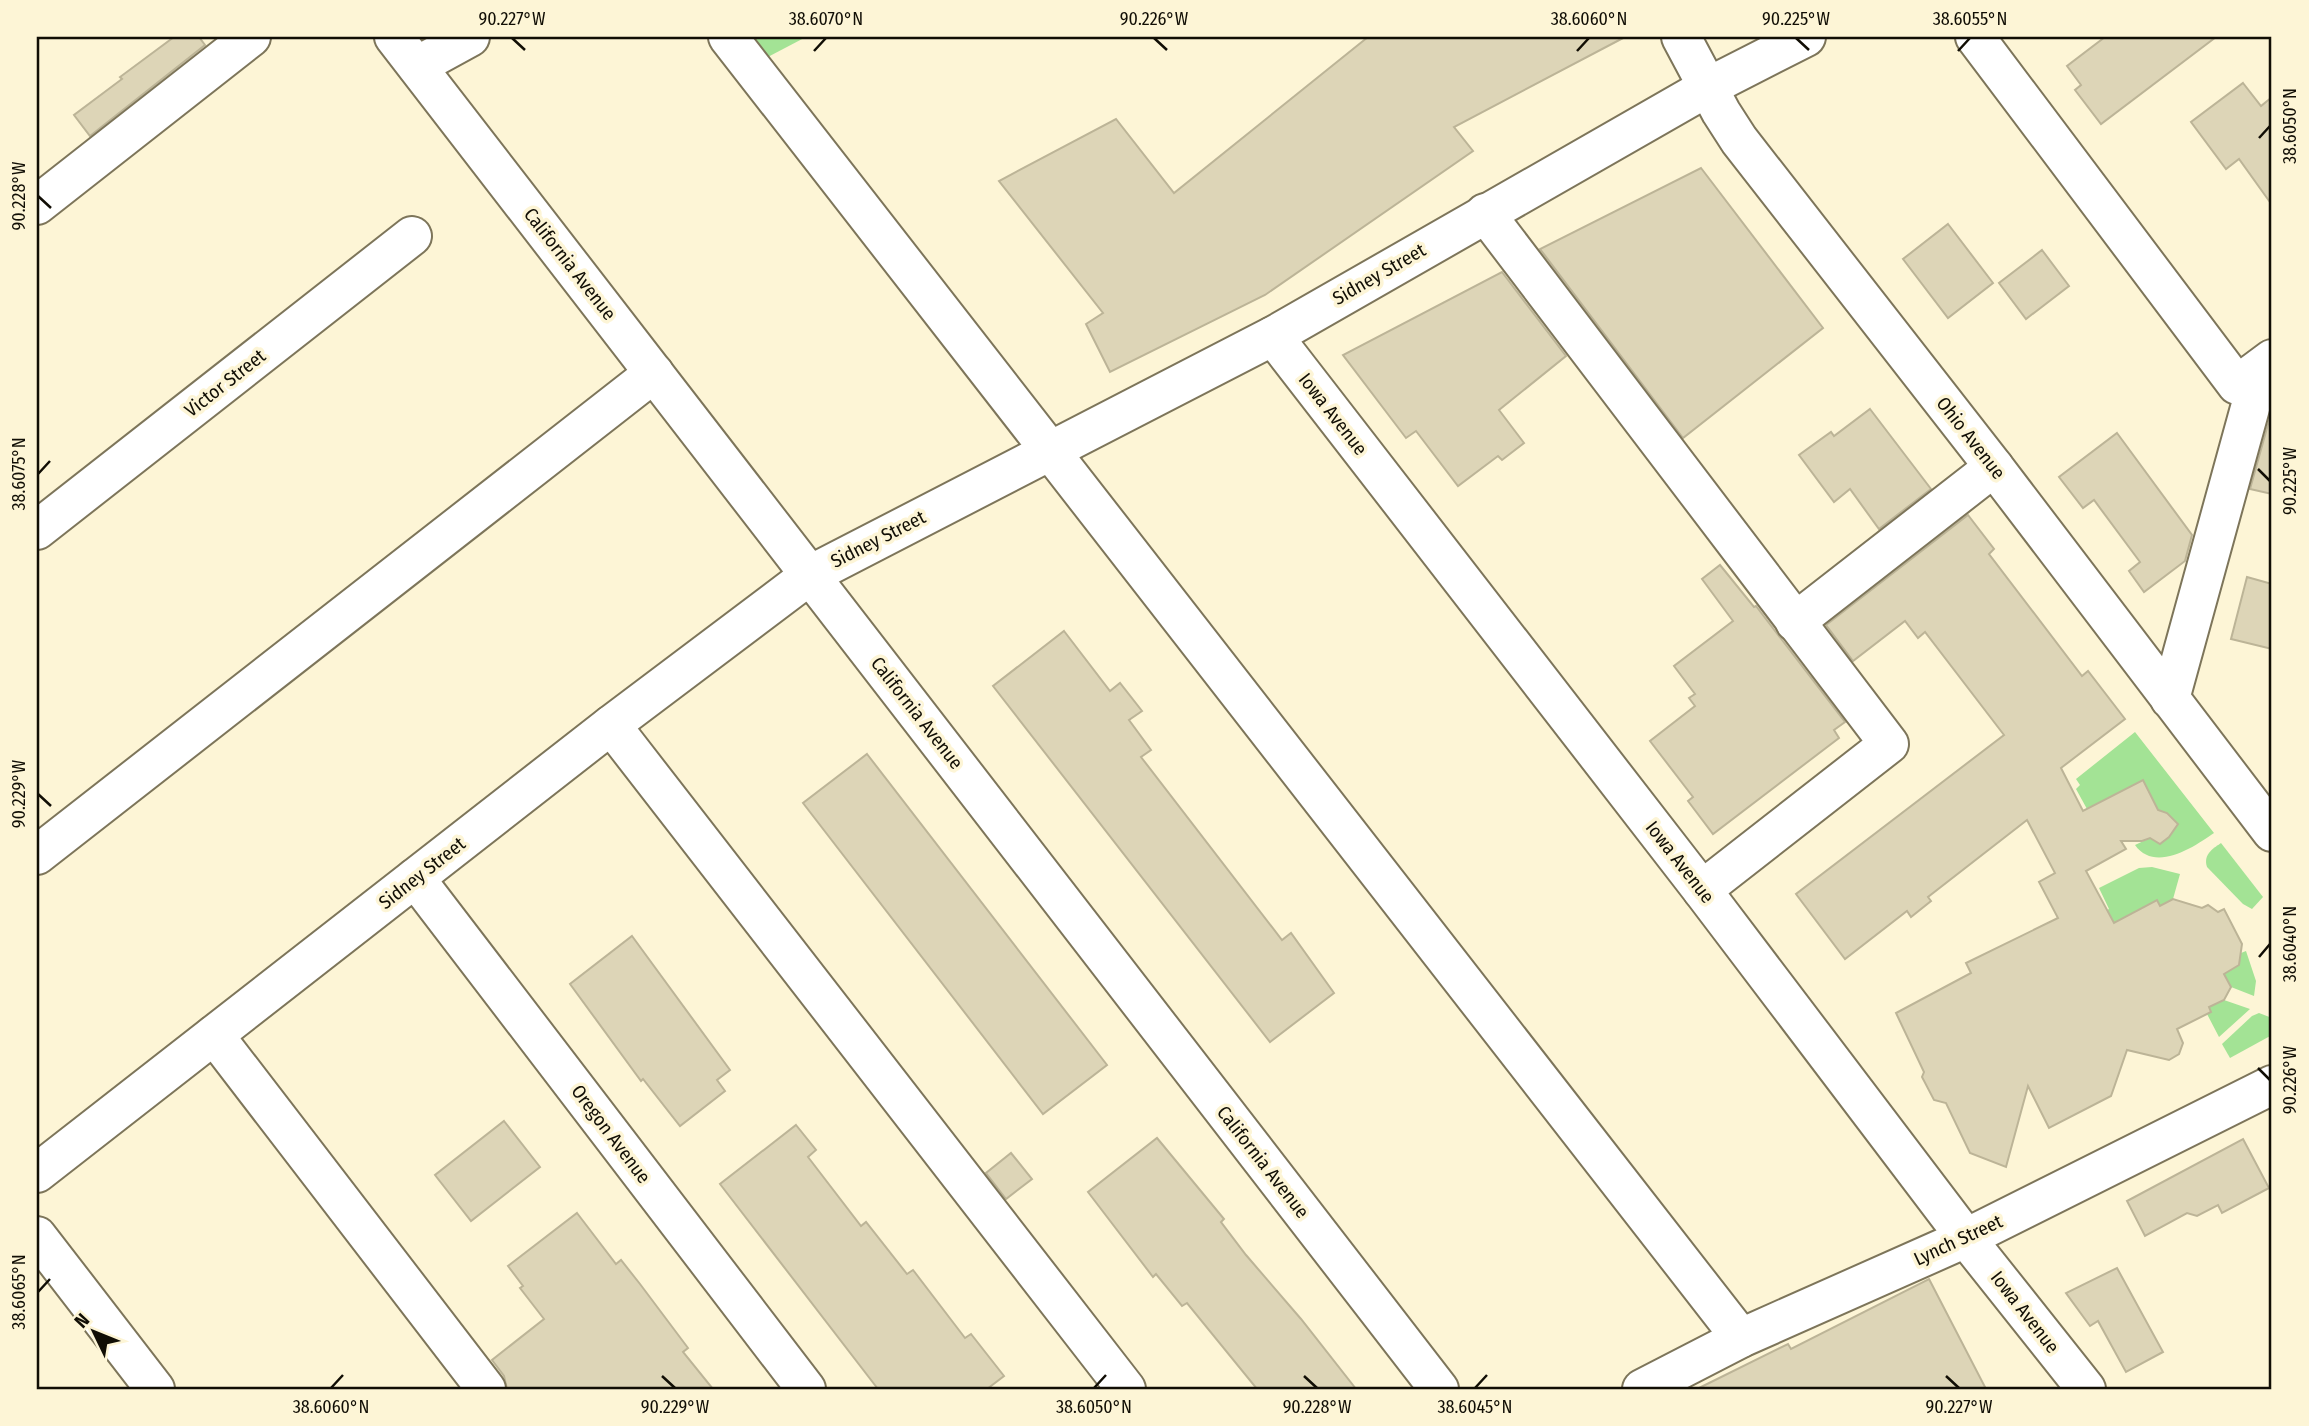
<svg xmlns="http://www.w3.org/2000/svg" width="2309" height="1426" font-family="'Fira Sans Condensed',sans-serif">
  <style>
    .green { fill: #a3e395 }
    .building { fill: #ddd5b7; stroke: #bcb497; stroke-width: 2 }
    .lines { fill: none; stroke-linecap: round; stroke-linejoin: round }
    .minor-casing { stroke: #7d755a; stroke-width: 42 }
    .minor { stroke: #fff; stroke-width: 38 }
    .ticks { fill: none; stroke: #110e05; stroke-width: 2.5 }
    .labels { text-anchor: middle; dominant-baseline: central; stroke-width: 7; stroke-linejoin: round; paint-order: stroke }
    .street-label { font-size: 19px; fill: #110e05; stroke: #fdf5d6 }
    .neatline { fill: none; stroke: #110e05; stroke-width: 2.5 }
    .ticks-label { font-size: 18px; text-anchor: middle; fill: #110e05 }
  </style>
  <rect width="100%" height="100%" fill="#fdf5d6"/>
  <g class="green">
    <path d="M 747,37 L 806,37 L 764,59 Z"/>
    <path d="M 2135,732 L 2214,833 C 2194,847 2155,873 2135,845 L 2150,838 L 2163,842 C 2171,836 2175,831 2174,821 L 2167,813 L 2158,810 L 2143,781 L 2087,809 L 2076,789 L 2080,785 L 2076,779 Z"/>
    <path d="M 2221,843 L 2263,897 L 2252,909 L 2243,904 L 2207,867 C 2203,855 2212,849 2221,843 Z"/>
    <path d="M 2152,867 L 2180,874 L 2173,899 L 2160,906 L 2157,900 L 2064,950 L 2062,935 L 2109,909 L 2099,888 L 2139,868 Z"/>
    <path d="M 2246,951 L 2256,981 L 2254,996 L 2231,987 L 2224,974 L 2239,965 L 2241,953 Z"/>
    <path d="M 2224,1000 L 2250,1009 L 2219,1037 L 2207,1014 L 2211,1012 L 2209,1007 Z"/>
    <path d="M 2259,1013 L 2272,1018 L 2272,1035 L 2230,1058 L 2222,1044 L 2252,1016 Z"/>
  </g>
  <g class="building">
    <path d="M 174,37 L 199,37 L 205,45 L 90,136 L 74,115 L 122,79 L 120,77 Z"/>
    <path d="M 1368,37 L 1625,37 L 1454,127 L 1473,151 L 1265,295 L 1110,372 L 1086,324 L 1103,313 L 999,181 L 1116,119 L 1174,193 Z"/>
    <path d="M 2105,37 L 2216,37 L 2101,124 L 2075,90 L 2081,85 L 2067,66 Z"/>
    <path d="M 2243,83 L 2261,106 L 2272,97 L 2272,205 L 2239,159 L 2226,169 L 2191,122 Z"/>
    <path d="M 1701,168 L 1823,328 L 1683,438 L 1540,249 Z"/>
    <path d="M 1948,224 L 1993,283 L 1948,318 L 1903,259 Z"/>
    <path d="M 2042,250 L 2069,286 L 2026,319 L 1999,283 Z"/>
    <path d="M 1502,272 L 1566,356 L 1499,410 L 1524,443 L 1502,460 L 1498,456 L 1458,486 L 1416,431 L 1406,438 L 1343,355 Z"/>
    <path d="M 1870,409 L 1931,489 L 1879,529 L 1850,489 L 1834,502 L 1799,455 L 1831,432 L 1834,436 Z"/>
    <path d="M 2272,410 L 2272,494 L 2250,489 Z"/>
    <path d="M 2117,433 L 2192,535 L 2185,561 L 2144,592 L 2129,571 L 2140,562 L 2094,500 L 2083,508 L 2059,477 Z"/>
    <path d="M 1968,515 L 1994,549 L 1989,554 L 2082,676 L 2088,671 L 2125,719 L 2061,768 L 2083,811 L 2143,780 L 2158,810 L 2167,813 L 2178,824 L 2169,837 L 2160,844 L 2150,838 L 2142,841 L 2121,841 L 2126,849 L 2086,871 L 2114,923 L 2157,900 L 2160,906 L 2173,899 L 2202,908 L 2208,905 L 2218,912 L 2224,909 L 2242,944 L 2239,965 L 2224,974 L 2231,987 L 2224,1000 L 2209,1007 L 2211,1012 L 2177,1029 L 2183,1043 L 2179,1054 L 2169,1060 L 2127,1050 L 2111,1096 L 2049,1128 L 2028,1086 L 2006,1167 L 1970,1153 L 1946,1103 L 1934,1100 L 1922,1077 L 1924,1072 L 1896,1013 L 1971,973 L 1966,963 L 2058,918 L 2039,882 L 2055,873 L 2027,820 L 1928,897 L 1931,901 L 1911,917 L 1907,911 L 1845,959 L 1796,894 L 2004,735 L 1925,632 L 1918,638 L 1905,621 L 1853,661 L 1826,625 Z"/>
    <path d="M 1720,565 L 1754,607 L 1756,606 L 1845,722 L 1834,730 L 1839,738 L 1713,834 L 1688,801 L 1693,797 L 1650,741 L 1695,706 L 1689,698 L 1695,694 L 1674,666 L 1733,621 L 1702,579 Z"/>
    <path d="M 2247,577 L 2272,584 L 2272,649 L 2231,639 Z"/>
    <path d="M 1064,631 L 1110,691 L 1120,683 L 1142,711 L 1129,720 L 1151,750 L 1141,757 L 1282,940 L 1291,933 L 1334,993 L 1270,1042 L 993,686 Z"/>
    <path d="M 867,754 L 1107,1065 L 1043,1114 L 803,803 Z"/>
    <path d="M 632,936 L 730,1070 L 717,1080 L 725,1091 L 680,1126 L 643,1079 L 641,1081 L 570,984 Z"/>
    <path d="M 504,1121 L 540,1167 L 471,1221 L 435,1175 Z"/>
    <path d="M 796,1125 L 816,1150 L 808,1157 L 861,1226 L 866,1222 L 907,1274 L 913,1270 L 965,1338 L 971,1334 L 1004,1376 L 987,1389 L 878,1389 L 720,1184 Z"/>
    <path d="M 1157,1138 L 1224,1219 L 1221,1222 L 1246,1255 L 1301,1319 L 1356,1389 L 1257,1389 L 1187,1303 L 1182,1306 L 1156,1274 L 1153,1277 L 1088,1192 Z"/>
    <path d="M 2243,1139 L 2269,1188 L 2222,1213 L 2218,1205 L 2197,1216 L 2187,1213 L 2145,1236 L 2127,1201 Z"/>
    <path d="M 1011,1153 L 1032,1179 L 1006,1199 L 986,1173 Z"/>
    <path d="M 577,1213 L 616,1264 L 621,1260 L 640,1284 L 688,1348 L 683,1352 L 713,1389 L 507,1389 L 504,1376 L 492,1360 L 544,1319 L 520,1288 L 523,1286 L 508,1266 Z"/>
    <path d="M 2117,1268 L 2163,1352 L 2126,1372 L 2098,1321 L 2090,1326 L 2066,1293 Z"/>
    <path d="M 1929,1279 L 1986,1389 L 1697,1389 L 1788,1344 L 1791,1349 Z"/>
  </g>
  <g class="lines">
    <g class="minor-casing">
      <g id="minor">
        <path d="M 394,37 L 1439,1389"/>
        <path d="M 728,37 L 1741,1338"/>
        <path d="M 1681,37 L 1721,112 L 1739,140 L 1994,467 L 2272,832"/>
        <path d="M 1975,37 L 2237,385 L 2272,359"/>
        <path d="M 417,66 L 470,37"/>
        <path d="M 37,205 L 251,37"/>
        <path d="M 1485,213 L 1889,744 L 1702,890"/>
        <path d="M 1273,336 L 1702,890 L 1966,1238 L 2086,1389"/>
        <path d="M 37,530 L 412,236"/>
        <path d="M 1795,622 L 1994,467"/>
        <path d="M 2170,699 L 2261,368"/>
        <path d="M 611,725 L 1126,1389"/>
        <path d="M 37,855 L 654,373"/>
        <path d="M 415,878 L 806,1389"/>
        <path d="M 214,1035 L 486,1389"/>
        <path d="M 37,1173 L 611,725 L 810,575 L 1273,336 L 1708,87 L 1806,37"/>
        <path d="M 37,1236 L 155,1389"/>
        <path d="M 1642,1389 L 1741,1338 L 1966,1238 L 2272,1085"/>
      </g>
    </g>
    <use href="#minor" class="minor"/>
  </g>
  <path class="ticks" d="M 512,38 L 525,50M 1154,38 L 1167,50M 1796,38 L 1809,50M 814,51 L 826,38M 1577,51 L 1589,38M 1958,51 L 1970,38M 2259,138 L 2270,126M 38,196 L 51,208M 2258,469 L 2270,481M 38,474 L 50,461M 38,794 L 51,806M 2259,957 L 2270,944M 2258,1068 L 2270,1080M 38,1292 L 50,1279M 662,1376 L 675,1388M 1304,1376 L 1317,1388M 1946,1376 L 1959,1388M 331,1388 L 343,1375M 1094,1388 L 1106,1375M 1475,1388 L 1487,1375"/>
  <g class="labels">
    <g class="street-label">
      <text transform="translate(570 264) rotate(52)">California Avenue</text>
      <text transform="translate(1379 274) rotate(-30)">Sidney Street</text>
      <text transform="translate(225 383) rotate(-38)">Victor Street</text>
      <text transform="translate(1333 414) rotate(52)">Iowa Avenue</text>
      <text transform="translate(1971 438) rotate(52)">Ohio Avenue</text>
      <text transform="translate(878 539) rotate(-27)">Sidney Street</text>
      <text transform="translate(917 713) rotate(52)">California Avenue</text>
      <text transform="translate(1680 862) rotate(52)">Iowa Avenue</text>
      <text transform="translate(422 873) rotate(-38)">Sidney Street</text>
      <text transform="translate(611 1134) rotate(53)">Oregon Avenue</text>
      <text transform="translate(1263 1162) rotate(52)">California Avenue</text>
      <text transform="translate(1958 1240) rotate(-25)">Lynch Street</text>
      <text transform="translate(2025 1312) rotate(52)">Iowa Avenue</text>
    </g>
  </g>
  <rect width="2309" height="1426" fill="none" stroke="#fdf5d6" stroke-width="77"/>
  <g transform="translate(94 1332) rotate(313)" stroke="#fdf5d6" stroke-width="5" paint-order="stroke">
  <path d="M0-5L12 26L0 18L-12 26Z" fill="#110e05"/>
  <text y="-10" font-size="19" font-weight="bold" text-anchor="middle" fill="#110e05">N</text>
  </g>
  <rect x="38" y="38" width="2232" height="1350" class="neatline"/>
  <g class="ticks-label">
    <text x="512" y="25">90.227°W</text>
    <text x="826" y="25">38.6070°N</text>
    <text x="1154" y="25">90.226°W</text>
    <text x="1589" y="25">38.6060°N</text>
    <text x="1796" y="25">90.225°W</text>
    <text x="1970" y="25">38.6055°N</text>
    <text transform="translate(2290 126) rotate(-90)" y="6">38.6050°N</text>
    <text transform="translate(19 196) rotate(-90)" y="6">90.228°W</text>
    <text transform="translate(19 474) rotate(-90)" y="6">38.6075°N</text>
    <text transform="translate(2290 481) rotate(-90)" y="6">90.225°W</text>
    <text transform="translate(19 794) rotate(-90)" y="6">90.229°W</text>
    <text transform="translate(2290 944) rotate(-90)" y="6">38.6040°N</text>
    <text transform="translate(2290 1080) rotate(-90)" y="6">90.226°W</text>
    <text transform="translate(19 1292) rotate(-90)" y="6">38.6065°N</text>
    <text x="331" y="1413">38.6060°N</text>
    <text x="675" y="1413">90.229°W</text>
    <text x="1094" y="1413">38.6050°N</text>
    <text x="1317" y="1413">90.228°W</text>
    <text x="1475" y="1413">38.6045°N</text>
    <text x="1959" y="1413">90.227°W</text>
  </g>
</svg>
